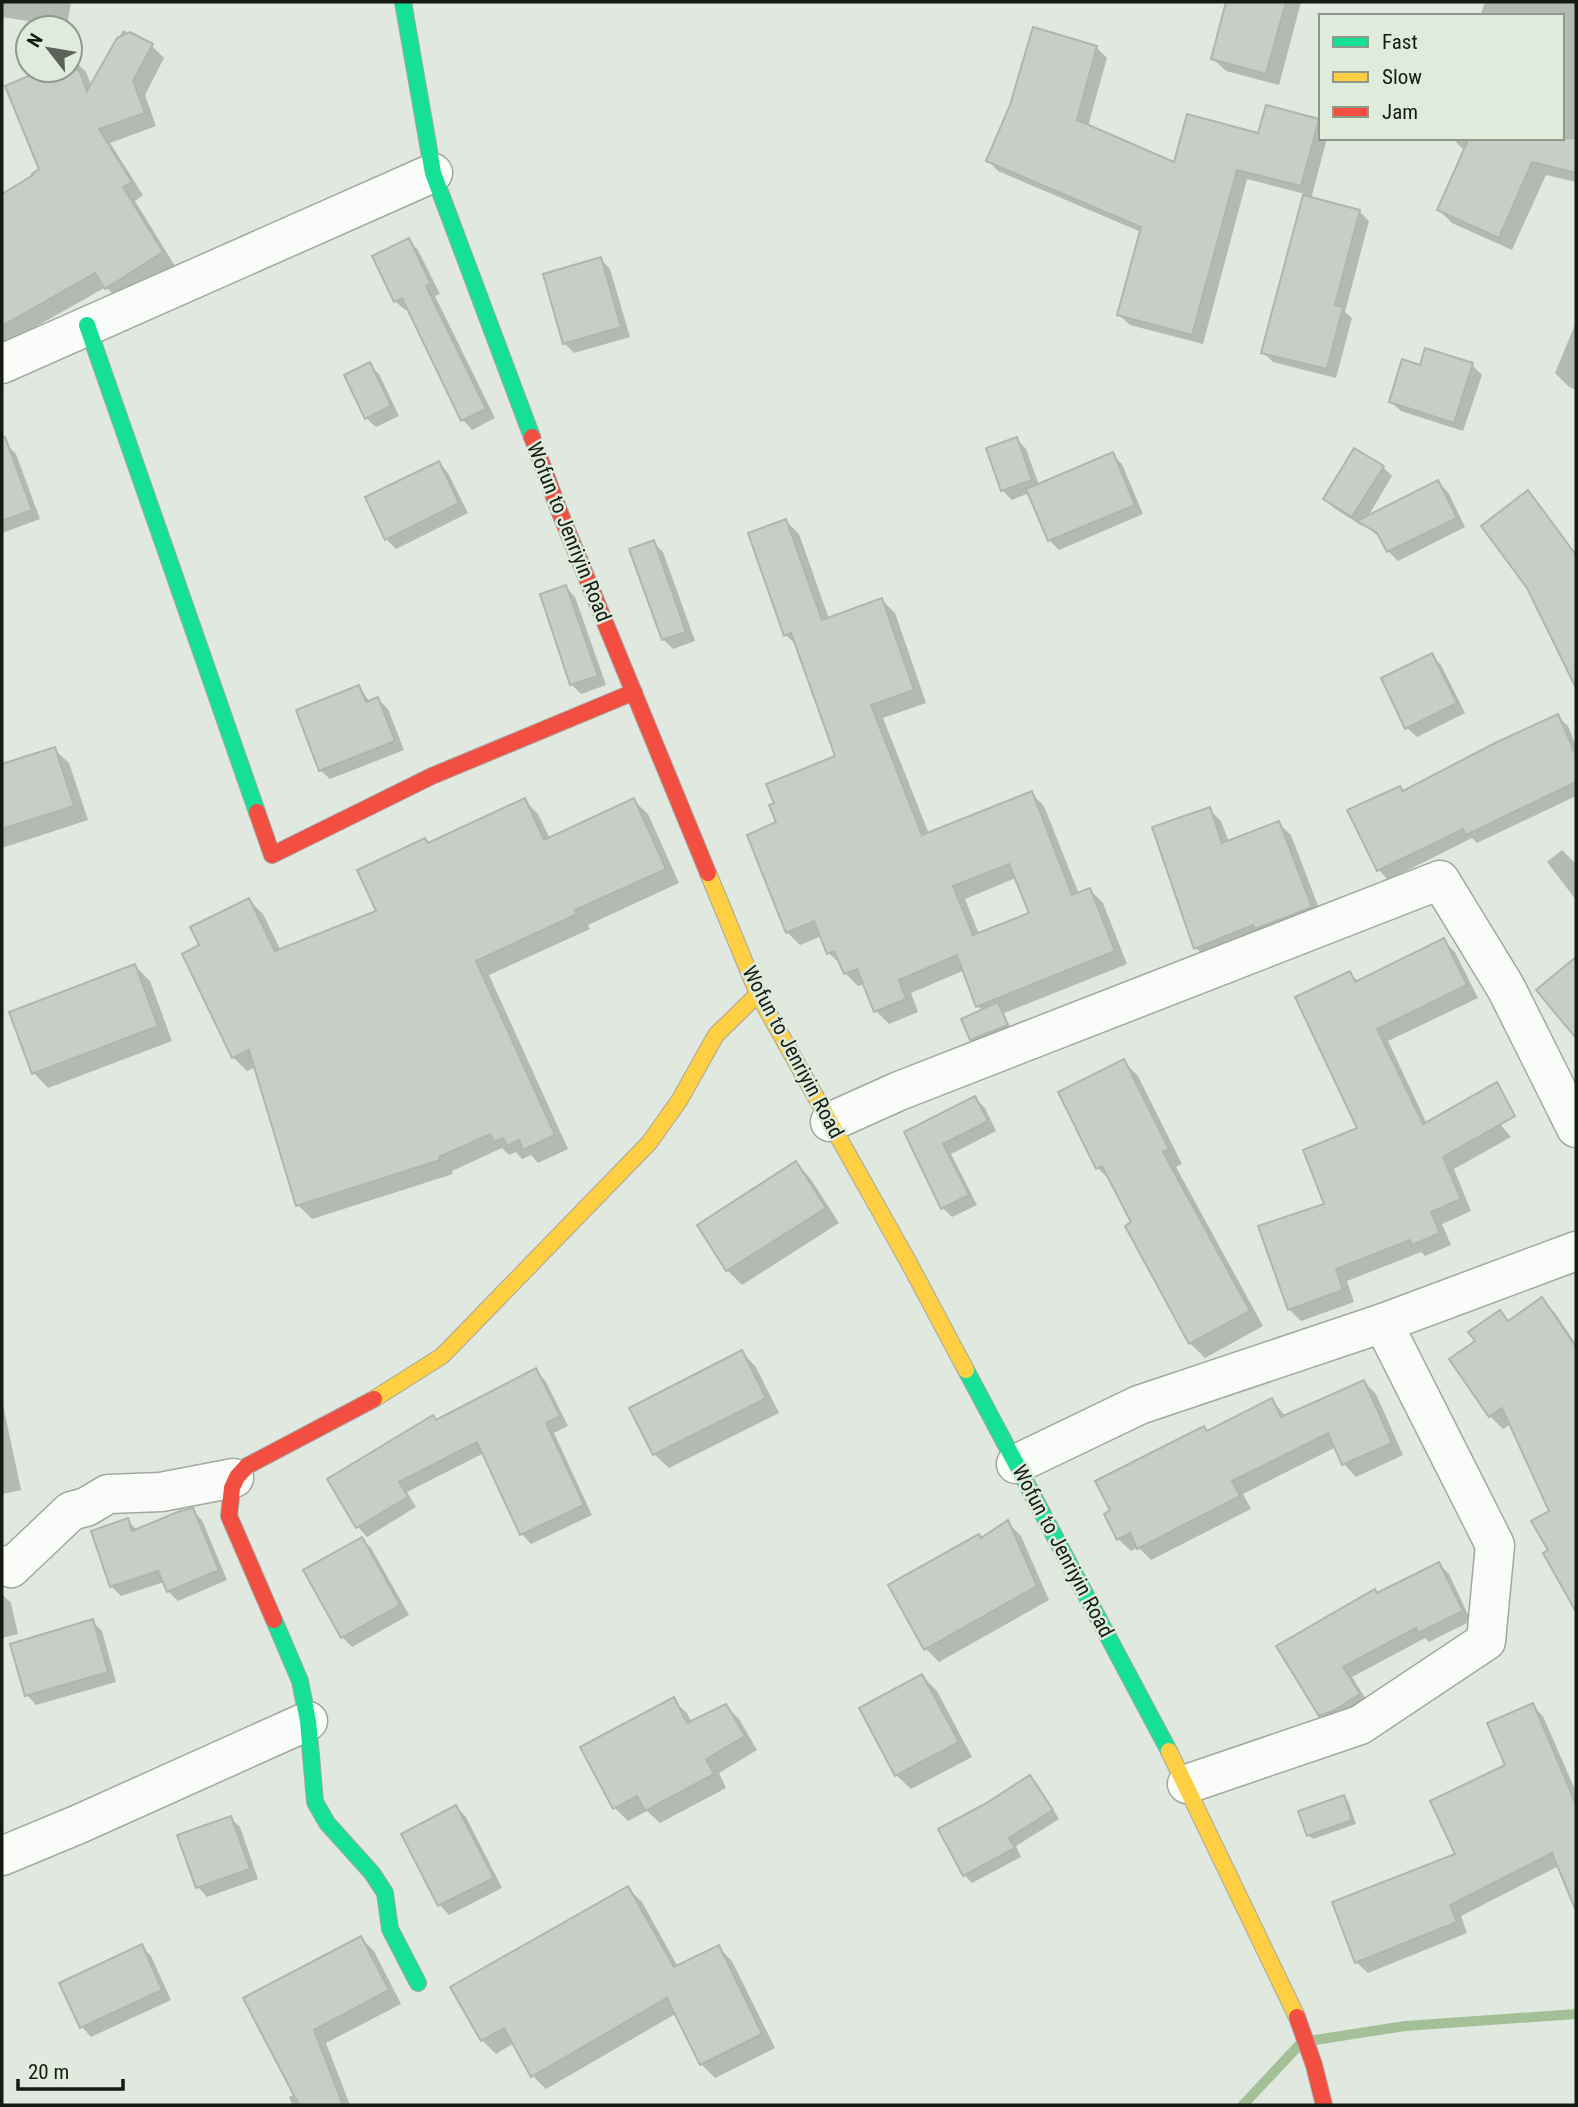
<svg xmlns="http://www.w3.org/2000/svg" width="1578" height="2107" font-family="'Roboto Condensed',sans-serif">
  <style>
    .shadow { fill: #0003; fill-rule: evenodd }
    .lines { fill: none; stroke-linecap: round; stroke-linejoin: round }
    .stream { stroke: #a3c098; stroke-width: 10 }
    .building { fill: #c8cec7; stroke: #b0b5ae; stroke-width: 2; fill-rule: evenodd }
    .street-casing { stroke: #a2a8a1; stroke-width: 41 }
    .fast-casing { stroke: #a2a8a1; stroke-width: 18 }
    .slow-casing { stroke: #a2a8a1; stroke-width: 18 }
    .jam-casing { stroke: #a2a8a1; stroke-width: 18 }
    .street { stroke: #fafcfa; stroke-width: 38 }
    .fast { stroke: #16e098; stroke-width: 16 }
    .slow { stroke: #ffcf43; stroke-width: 16 }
    .jam { stroke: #f24e42; stroke-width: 16 }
    .labels { text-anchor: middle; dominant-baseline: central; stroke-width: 5; stroke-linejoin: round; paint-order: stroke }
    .street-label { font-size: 21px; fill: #151a13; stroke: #dfecdb }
  </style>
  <rect width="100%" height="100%" fill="#e1e8df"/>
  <g class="shadow">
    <path d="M 2,2 L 71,2 L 67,27 L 2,17 Z"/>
    <path d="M 1228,2 L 1301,2 L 1279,85 L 1226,71 L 1213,59 Z"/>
    <path d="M 1485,2 L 1576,2 L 1576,182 L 1546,175 L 1512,250 L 1452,223 L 1439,210 L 1465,151 L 1456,142 L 1457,138 L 1562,138 L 1562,16 L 1480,16 Z"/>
    <path d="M 123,30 L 151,45 L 164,58 L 145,95 L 156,126 L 110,143 L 143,195 L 135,201 L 175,266 L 120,301 L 106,287 L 14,339 L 2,352 L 2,196 L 36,176 L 41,170 L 47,70 L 70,70 L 70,60 L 73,59 L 86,72 L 92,87 Z"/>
    <path d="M 1096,47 L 1107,58 L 1088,126 L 1176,165 L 1260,135 L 1318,121 L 1321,124 L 1321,138 L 1327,138 L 1311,199 L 1359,211 L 1369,221 L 1345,312 L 1352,318 L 1336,378 L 1273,362 L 1263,352 L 1305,194 L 1247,179 L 1203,344 L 1130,325 L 1119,315 L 1141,232 L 998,171 L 988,160 Z"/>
    <path d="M 408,240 L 418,250 L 440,294 L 435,296 L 495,418 L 472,430 L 463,420 L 409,308 L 405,310 L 395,301 Z"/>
    <path d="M 601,259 L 610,269 L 630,337 L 574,353 L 564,343 Z"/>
    <path d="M 1576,322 L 1576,390 L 1569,387 L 1555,373 Z"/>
    <path d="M 369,364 L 379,374 L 399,416 L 376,427 L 366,418 Z"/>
    <path d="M 1472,365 L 1482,375 L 1463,431 L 1401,411 L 1391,402 L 1421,368 Z"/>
    <path d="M 1017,439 L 1026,449 L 1039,485 L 1112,454 L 1122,464 L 1143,514 L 1059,550 L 1049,540 L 1029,493 L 1012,500 L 1002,490 Z"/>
    <path d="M 7,445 L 16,454 L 40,519 L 2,533 L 2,447 Z"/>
    <path d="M 439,463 L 448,473 L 468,513 L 396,549 L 386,539 Z"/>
    <path d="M 1383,467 L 1392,476 L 1367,518 L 1438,482 L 1448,492 L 1465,527 L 1398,561 L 1388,551 L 1381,538 L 1363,524 L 1362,526 L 1334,508 L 1325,499 Z"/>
    <path d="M 1528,493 L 1576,555 L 1576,663 L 1572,665 Z"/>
    <path d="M 786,521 L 799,534 L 829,619 L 882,600 L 895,613 L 926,703 L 883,718 L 929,834 L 1031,793 L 1044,806 L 1079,894 L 1090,890 L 1103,903 L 1127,964 L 1004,1013 L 1011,1030 L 976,1043 L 971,1039 L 983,1011 L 978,1006 L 965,970 L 911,993 L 918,1012 L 889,1024 L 876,1011 L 865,984 L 858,986 L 845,973 L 842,966 L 829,953 L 822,936 L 800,945 L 787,932 L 778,823 L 837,757 L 797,646 L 786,635 ZM 1016,878 L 1031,914 L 979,934 L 965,899 Z"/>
    <path d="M 653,542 L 663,552 L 695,641 L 673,649 L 663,639 Z"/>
    <path d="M 566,587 L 575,597 L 606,685 L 581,694 L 571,684 Z"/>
    <path d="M 1431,655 L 1441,665 L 1465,713 L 1417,737 L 1407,728 Z"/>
    <path d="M 359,687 L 370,702 L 378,699 L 388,709 L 404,750 L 330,779 L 320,770 Z"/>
    <path d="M 1558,717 L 1568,726 L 1576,746 L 1576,796 L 1477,843 L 1472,838 L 1388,880 L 1379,870 L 1349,810 L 1404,792 Z"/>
    <path d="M 54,749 L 69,763 L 88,820 L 2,848 L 2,766 Z"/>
    <path d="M 524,800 L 538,814 L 550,839 L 633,800 L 648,814 L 679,883 L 588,925 L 590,929 L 489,975 L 568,1149 L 538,1163 L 531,1155 L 522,1159 L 516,1152 L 509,1155 L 502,1148 L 452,1171 L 453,1174 L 312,1219 L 298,1205 L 256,1067 L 247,1071 L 233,1057 L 202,946 L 249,900 L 263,914 L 281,951 L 378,912 L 429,844 Z"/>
    <path d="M 1209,809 L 1221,821 L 1229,842 L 1278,823 L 1291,835 L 1323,919 L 1208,960 L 1196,948 Z"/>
    <path d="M 1562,850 L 1576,864 L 1576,900 L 1547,862 Z"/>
    <path d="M 1443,940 L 1455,952 L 1478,998 L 1388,1041 L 1427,1124 L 1488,1109 L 1511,1137 L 1454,1169 L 1471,1211 L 1442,1224 L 1451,1245 L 1425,1256 L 1421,1252 L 1347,1281 L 1354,1302 L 1301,1321 L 1289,1309 L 1326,1205 L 1360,1129 L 1349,973 L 1359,982 Z"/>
    <path d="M 135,966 L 150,981 L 172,1041 L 48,1088 L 34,1073 Z"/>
    <path d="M 1123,1061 L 1138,1076 L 1182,1164 L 1176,1167 L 1263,1326 L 1205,1358 L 1190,1343 L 1112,1182 L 1098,1168 Z"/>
    <path d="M 975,1098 L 985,1108 L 996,1131 L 951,1154 L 977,1205 L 952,1217 L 943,1208 L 906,1133 Z"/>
    <path d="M 796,1164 L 810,1178 L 839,1223 L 742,1285 L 727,1270 Z"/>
    <path d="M 1542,1299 L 1555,1313 L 1576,1344 L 1576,1593 L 1574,1595 L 1551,1551 L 1551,1511 L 1511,1424 L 1503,1429 L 1490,1416 L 1477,1342 L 1499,1312 L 1510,1322 Z"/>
    <path d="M 742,1352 L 756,1367 L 779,1413 L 669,1468 L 654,1454 Z"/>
    <path d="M 535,1371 L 545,1380 L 568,1426 L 554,1433 L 592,1515 L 531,1544 L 522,1534 L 484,1453 L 407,1492 L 416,1507 L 367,1537 L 358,1527 L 330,1480 L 433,1417 L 437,1421 Z"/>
    <path d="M 1364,1382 L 1376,1394 L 1403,1455 L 1356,1477 L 1344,1464 L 1336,1447 L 1243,1494 L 1251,1509 L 1151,1560 L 1138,1547 L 1131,1551 L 1118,1539 L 1204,1428 L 1209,1433 L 1272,1400 L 1286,1417 Z"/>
    <path d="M 2,1400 L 21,1490 L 2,1494 Z"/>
    <path d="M 192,1510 L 202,1520 L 227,1580 L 178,1601 L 168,1591 L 164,1582 L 121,1596 L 112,1587 L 93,1532 L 127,1520 L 138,1531 Z"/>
    <path d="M 1008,1523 L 1021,1536 L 1049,1600 L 939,1662 L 926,1649 L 982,1539 Z"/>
    <path d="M 362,1539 L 371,1548 L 409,1615 L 352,1647 L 342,1637 L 306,1571 Z"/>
    <path d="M 1439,1564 L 1449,1574 L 1471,1621 L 1429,1642 L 1425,1638 L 1352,1677 L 1369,1704 L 1331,1724 L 1321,1715 L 1278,1647 Z"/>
    <path d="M 2,1594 L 11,1603 L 18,1634 L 2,1638 Z"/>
    <path d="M 92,1621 L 102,1631 L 116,1682 L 36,1705 L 27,1695 Z"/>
    <path d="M 922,1676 L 937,1691 L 972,1757 L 911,1789 L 896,1775 Z"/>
    <path d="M 673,1700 L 687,1713 L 692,1723 L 726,1706 L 739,1719 L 757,1750 L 719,1773 L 726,1788 L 660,1823 L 647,1811 L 628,1821 L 614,1807 Z"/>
    <path d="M 1532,1705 L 1543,1716 L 1576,1792 L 1576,1895 L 1568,1886 L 1559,1866 L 1461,1916 L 1467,1933 L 1368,1973 L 1356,1962 L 1457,1855 L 1508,1766 Z"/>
    <path d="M 1030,1777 L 1038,1785 L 1059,1819 L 1016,1846 L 1021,1857 L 972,1883 L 964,1875 Z"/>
    <path d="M 1343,1797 L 1348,1801 L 1356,1824 L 1313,1839 L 1308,1835 Z"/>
    <path d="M 456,1807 L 466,1817 L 502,1888 L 449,1915 L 440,1905 L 403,1835 Z"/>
    <path d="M 230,1818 L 240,1827 L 258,1879 L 207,1897 L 198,1887 Z"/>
    <path d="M 628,1888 L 642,1902 L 678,1967 L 718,1947 L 732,1961 L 775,2048 L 715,2078 L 701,2064 L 677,2013 L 546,2089 L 533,2076 L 514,2043 L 496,2054 L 482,2040 Z"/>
    <path d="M 361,1938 L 374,1951 L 401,2004 L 326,2043 L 350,2105 L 292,2105 L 289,2097 L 295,2094 L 245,1999 Z"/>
    <path d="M 141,1946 L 151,1956 L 171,2000 L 91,2037 L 82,2027 L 62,1984 Z"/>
  </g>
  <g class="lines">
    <path class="stream" d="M 1243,2105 L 1302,2042 L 1405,2026 L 1576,2014"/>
  </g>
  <g class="building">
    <path d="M 1226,2 L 1286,2 L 1266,74 L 1211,59 Z"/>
    <path d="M 1033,27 L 1097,46 L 1077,120 L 1174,162 L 1187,114 L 1258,133 L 1266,105 L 1319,119 L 1301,186 L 1237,170 L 1192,335 L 1117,315 L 1141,227 L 986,161 L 1010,105 Z"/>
    <path d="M 130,32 L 153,44 L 133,81 L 145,113 L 99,129 L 132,182 L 123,187 L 163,252 L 105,289 L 95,273 L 2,326 L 2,194 L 33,175 L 32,174 L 39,169 L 5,86 L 42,70 L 79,70 L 87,91 L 117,38 Z"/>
    <path d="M 1469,138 L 1576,138 L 1576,173 L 1532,162 L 1499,238 L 1437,210 Z"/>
    <path d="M 1303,195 L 1360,210 L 1335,305 L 1343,307 L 1327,369 L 1261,353 Z"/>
    <path d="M 409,238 L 431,284 L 426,286 L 486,409 L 461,421 L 402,298 L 394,302 L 372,256 Z"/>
    <path d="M 601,257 L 621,327 L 563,344 L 543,274 Z"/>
    <path d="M 1425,348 L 1473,363 L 1454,423 L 1389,402 L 1402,359 L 1420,365 Z"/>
    <path d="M 370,362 L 391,406 L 365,419 L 344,375 Z"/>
    <path d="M 2,437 L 5,437 L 32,510 L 2,521 Z"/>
    <path d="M 1017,437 L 1032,480 L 1001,491 L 986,448 Z"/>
    <path d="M 1354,448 L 1384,466 L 1352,517 L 1323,499 Z"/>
    <path d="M 1113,452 L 1135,505 L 1048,541 L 1026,489 Z"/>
    <path d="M 439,461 L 459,503 L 385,540 L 365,497 Z"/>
    <path d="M 1438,480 L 1457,518 L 1387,552 L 1377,533 L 1357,521 Z"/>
    <path d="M 1528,490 L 1576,555 L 1576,688 L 1527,588 L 1481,526 Z"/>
    <path d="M 786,519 L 822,620 L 882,598 L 914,690 L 871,705 L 922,835 L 1032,791 L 1072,895 L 1090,888 L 1115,951 L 976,1007 L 957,955 L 899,980 L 906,999 L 874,1012 L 857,969 L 844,974 L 834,951 L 827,954 L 814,921 L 786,933 L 747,835 L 776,822 L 769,805 L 774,803 L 766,784 L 835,756 L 791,633 L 784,636 L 748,533 ZM 1009,864 L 1029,913 L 973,935 L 953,886 Z"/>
    <path d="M 654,540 L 686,632 L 662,640 L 629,549 Z"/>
    <path d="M 566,585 L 598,676 L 570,685 L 540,594 Z"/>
    <path d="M 1432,653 L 1457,703 L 1405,729 L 1381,678 Z"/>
    <path d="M 359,685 L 366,702 L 378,697 L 395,741 L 319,771 L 296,710 Z"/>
    <path d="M 1558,714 L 1576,755 L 1576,782 L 1466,835 L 1463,829 L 1377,871 L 1347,810 L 1400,786 L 1403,791 L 1495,743 Z"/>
    <path d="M 55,747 L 74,806 L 2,829 L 2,764 Z"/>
    <path d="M 525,798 L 544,840 L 634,798 L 666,869 L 575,910 L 577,914 L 476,961 L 555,1135 L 523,1150 L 519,1140 L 507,1146 L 503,1138 L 494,1142 L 490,1134 L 439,1157 L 440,1160 L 296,1206 L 249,1050 L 232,1058 L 182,954 L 199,945 L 190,927 L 249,898 L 275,951 L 376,911 L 357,870 L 425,838 L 428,843 Z"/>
    <path d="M 1210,807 L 1222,843 L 1279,821 L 1312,907 L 1255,929 L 1253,925 L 1194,949 L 1152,827 Z"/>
    <path d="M 1444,938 L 1467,985 L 1377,1029 L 1423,1124 L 1497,1082 L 1515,1116 L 1443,1157 L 1461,1199 L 1431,1212 L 1440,1233 L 1412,1245 L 1410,1240 L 1336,1269 L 1343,1290 L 1288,1310 L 1258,1226 L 1324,1204 L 1303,1150 L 1357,1128 L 1295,997 L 1350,971 L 1355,982 Z"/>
    <path d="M 1576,957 L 1576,1038 L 1536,990 Z"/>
    <path d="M 135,964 L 158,1026 L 32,1074 L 9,1012 Z"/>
    <path d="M 998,1002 L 1008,1025 L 970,1040 L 961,1019 Z"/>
    <path d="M 1124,1059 L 1169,1149 L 1163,1152 L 1250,1311 L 1189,1344 L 1125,1226 L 1131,1222 L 1102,1166 L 1096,1169 L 1058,1092 Z"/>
    <path d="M 975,1096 L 988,1121 L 943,1144 L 969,1195 L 941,1209 L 904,1132 Z"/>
    <path d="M 796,1161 L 826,1208 L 726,1271 L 697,1225 Z"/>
    <path d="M 1542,1297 L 1576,1347 L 1576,1612 L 1543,1553 L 1548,1550 L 1531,1521 L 1549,1511 L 1502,1408 L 1489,1417 L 1449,1359 L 1475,1341 L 1468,1332 L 1500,1310 L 1508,1321 Z"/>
    <path d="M 742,1350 L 766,1398 L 653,1455 L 629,1408 Z"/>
    <path d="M 536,1368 L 560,1416 L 546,1423 L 584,1505 L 520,1535 L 477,1442 L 399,1482 L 408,1497 L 356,1528 L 327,1479 L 433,1415 L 436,1420 Z"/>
    <path d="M 1364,1380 L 1392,1443 L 1342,1465 L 1328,1433 L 1232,1481 L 1240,1496 L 1137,1549 L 1130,1533 L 1117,1540 L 1104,1514 L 1110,1510 L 1095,1481 L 1204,1426 L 1207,1431 L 1272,1398 L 1281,1417 Z"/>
    <path d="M 193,1508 L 219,1570 L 167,1592 L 158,1571 L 110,1587 L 91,1531 L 128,1518 L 132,1531 L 180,1511 Z"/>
    <path d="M 1008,1520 L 1037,1586 L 924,1650 L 888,1585 L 979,1534 L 981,1538 Z"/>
    <path d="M 362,1537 L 400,1605 L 341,1638 L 303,1570 Z"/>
    <path d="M 1439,1562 L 1463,1611 L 1418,1633 L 1416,1628 L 1343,1667 L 1360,1694 L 1333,1711 L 1319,1716 L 1276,1646 L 1375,1589 L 1377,1593 Z"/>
    <path d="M 93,1619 L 108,1672 L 25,1696 L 10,1644 Z"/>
    <path d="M 922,1674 L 959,1742 L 895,1776 L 859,1708 Z"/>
    <path d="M 674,1697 L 687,1723 L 726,1704 L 745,1736 L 706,1759 L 714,1774 L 645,1811 L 637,1796 L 613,1809 L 580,1747 Z"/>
    <path d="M 1533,1703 L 1576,1804 L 1576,1911 L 1552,1853 L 1450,1905 L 1457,1922 L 1355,1963 L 1332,1902 L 1455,1854 L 1430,1801 L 1505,1765 L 1487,1723 Z"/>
    <path d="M 1030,1775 L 1053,1810 L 1009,1838 L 1015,1848 L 963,1876 L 938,1829 L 985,1804 Z"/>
    <path d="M 1344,1795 L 1352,1820 L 1307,1836 L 1298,1811 Z"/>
    <path d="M 456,1805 L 494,1878 L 438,1906 L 401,1834 Z"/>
    <path d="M 231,1816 L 250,1869 L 196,1888 L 177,1835 Z"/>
    <path d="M 628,1886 L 674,1967 L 719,1945 L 762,2034 L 700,2065 L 667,1998 L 531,2077 L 504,2028 L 481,2041 L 450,1987 Z"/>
    <path d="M 361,1936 L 389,1990 L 314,2030 L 343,2105 L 299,2105 L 243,1998 Z"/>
    <path d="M 142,1944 L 162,1990 L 80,2028 L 59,1983 Z"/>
  </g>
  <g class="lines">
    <g class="street-casing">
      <g id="street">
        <path d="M 2,364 L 433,173"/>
        <path d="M 830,1122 L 899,1091 L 1440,880 L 1506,988 L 1576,1128"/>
        <path d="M 1016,1464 L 1139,1405 L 1383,1323 L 1576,1251"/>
        <path d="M 2,1565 L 11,1568 L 71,1511 L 86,1507 L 108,1494 L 161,1492 L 234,1478"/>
        <path d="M 1187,1784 L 1360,1725 L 1486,1641 L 1495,1545 L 1383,1323"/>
        <path d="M 2,1856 L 79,1824 L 308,1721"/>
      </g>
    </g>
    <g class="fast-casing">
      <g id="fast">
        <path d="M 403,2 L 433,173 L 532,437"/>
        <path d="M 87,325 L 257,812"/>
        <path d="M 966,1370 L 1169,1751"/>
        <path d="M 274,1620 L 300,1681 L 308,1721 L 315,1802 L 327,1823 L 372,1873 L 385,1893 L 390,1929 L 418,1983"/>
      </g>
    </g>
    <g class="slow-casing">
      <g id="slow">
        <path d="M 708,873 L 758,994 L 909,1263 L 966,1370"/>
        <path d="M 374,1399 L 442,1356 L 649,1143 L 679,1101 L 716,1035 L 758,994"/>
        <path d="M 1169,1751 L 1297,2017"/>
      </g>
    </g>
    <g class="jam-casing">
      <g id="jam">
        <path d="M 532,437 L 560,513 L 708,873"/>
        <path d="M 257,812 L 272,855 L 432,776 L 634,692"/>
        <path d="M 274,1620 L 229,1516 L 232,1488 L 237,1477 L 247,1466 L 374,1399"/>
        <path d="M 1297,2017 L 1314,2065 L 1324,2105"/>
      </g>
    </g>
    <use href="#street" class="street"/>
    <use href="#fast" class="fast"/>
    <use href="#slow" class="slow"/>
    <use href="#jam" class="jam"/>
  </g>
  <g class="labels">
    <g class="street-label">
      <text transform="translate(569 532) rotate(68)">Wofun to Jenriyin Road</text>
      <text transform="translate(793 1052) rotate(62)">Wofun to Jenriyin Road</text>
      <text transform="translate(1063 1551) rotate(62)">Wofun to Jenriyin Road</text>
    </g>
  </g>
  <rect width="1578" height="2107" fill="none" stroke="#151a13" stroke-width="7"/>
  <rect x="1319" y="14" width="245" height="126" fill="#dfecdb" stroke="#8e988b" stroke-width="2"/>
  <rect x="1333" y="37" width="35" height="10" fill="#16e098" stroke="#8e988b" stroke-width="2"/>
  <text x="1382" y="49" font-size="21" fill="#151a13">Fast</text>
  <rect x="1333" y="72" width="35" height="10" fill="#ffcf43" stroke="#8e988b" stroke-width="2"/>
  <text x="1382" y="84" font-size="21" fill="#151a13">Slow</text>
  <rect x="1333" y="107" width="35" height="10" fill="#f24e42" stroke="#8e988b" stroke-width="2"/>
  <text x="1382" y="119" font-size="21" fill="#151a13">Jam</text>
  <g transform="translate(49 49) rotate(301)"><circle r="33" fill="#dfecdb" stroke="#8e988b" stroke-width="2"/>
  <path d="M0-5L12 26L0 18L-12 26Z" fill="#5c625a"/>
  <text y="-10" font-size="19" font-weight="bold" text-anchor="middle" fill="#151a13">N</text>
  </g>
  <path d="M18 2079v10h105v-10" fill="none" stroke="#151a13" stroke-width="3.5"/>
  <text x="28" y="2079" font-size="21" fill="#151a13" stroke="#dfecdb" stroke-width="5" paint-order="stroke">20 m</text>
</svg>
